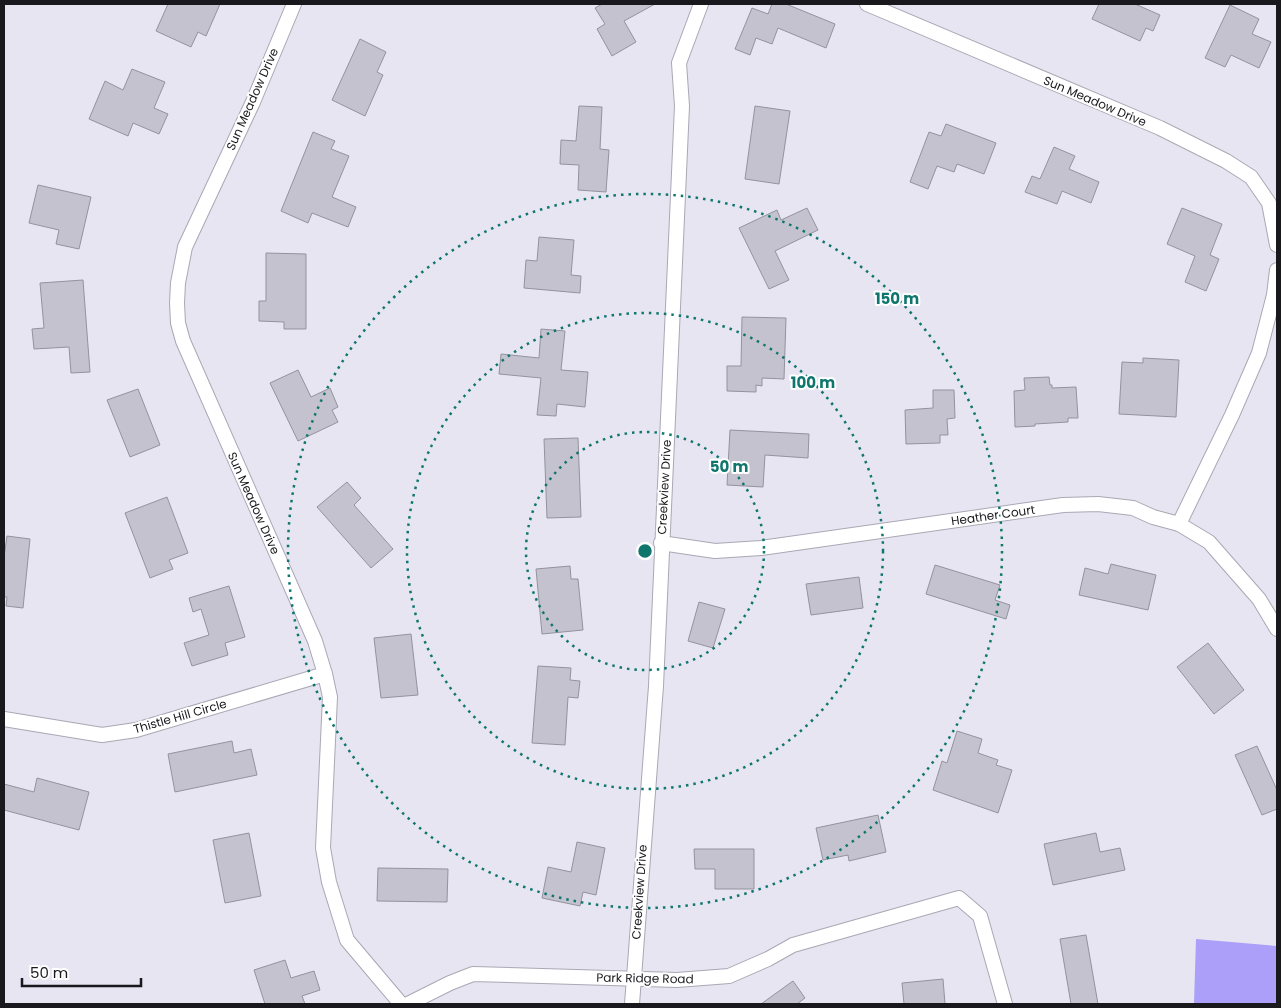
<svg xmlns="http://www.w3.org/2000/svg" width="1281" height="1008" font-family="Poppins,sans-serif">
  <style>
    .forest { fill: #ab9ff9 }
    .building { fill: #c3c2ce; stroke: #93939e }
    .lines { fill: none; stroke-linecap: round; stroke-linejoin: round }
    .minor-casing { stroke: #a9a8b4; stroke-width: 16 }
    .minor { stroke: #fff; stroke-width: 14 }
    .ring { fill: none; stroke: #0f766e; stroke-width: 2.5; stroke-dasharray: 2.5 5 }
    .labels { text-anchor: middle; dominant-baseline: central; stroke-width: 4; stroke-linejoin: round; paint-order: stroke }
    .street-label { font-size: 12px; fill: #19191d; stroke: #fff }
    .centre { fill: #0f766e; stroke: #fff; stroke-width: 2.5 }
    .ring-label { font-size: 15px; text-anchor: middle; font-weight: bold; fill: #0f766e; stroke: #fff; stroke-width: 4; stroke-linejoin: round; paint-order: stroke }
  </style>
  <rect width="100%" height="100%" fill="#e6e5f1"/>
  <path class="forest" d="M 1196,939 L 1277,946 L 1277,1004 L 1194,1004 Z"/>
  <g class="building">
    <path d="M 168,4 L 220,4 L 206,36 L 198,32 L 191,47 L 156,31 Z"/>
    <path d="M 602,4 L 655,4 L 624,21 L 636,42 L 612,56 L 597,29 L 605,24 L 595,8 Z"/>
    <path d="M 772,4 L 786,4 L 835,24 L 826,48 L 778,28 L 772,44 L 756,38 L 750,55 L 735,49 L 752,8 L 768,14 Z"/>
    <path d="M 1099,4 L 1135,4 L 1160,15 L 1153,31 L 1146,28 L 1140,41 L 1092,19 Z"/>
    <path d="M 1230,5 L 1259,19 L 1252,34 L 1271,42 L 1259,68 L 1231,55 L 1225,67 L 1205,58 Z"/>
    <path d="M 360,39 L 386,52 L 377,72 L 383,75 L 365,116 L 332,100 Z"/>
    <path d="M 132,69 L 165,82 L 154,108 L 168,114 L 159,134 L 133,123 L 128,136 L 89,119 L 105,81 L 123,90 Z"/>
    <path d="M 579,106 L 602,107 L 600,149 L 609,150 L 606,192 L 578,190 L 579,165 L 560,164 L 561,140 L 576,141 Z"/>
    <path d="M 755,106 L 790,111 L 779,184 L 745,179 Z"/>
    <path d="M 946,124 L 996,143 L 984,174 L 957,164 L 954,172 L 937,166 L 928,189 L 910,182 L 929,132 L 941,136 Z"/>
    <path d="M 313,132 L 335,141 L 331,149 L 349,156 L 332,197 L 356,207 L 348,227 L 312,213 L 308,223 L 281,211 Z"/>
    <path d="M 1054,147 L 1075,156 L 1069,169 L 1099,182 L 1091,203 L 1062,191 L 1057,204 L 1025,192 L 1032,176 L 1040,179 Z"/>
    <path d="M 38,185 L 91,197 L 79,249 L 56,244 L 59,230 L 29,223 Z"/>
    <path d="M 807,208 L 818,230 L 775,251 L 789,280 L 769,289 L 739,228 L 777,210 L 781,220 Z"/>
    <path d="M 1182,208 L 1222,224 L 1210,255 L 1219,259 L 1206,291 L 1185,282 L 1195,256 L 1167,244 Z"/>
    <path d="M 539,237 L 574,240 L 571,275 L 581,276 L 580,293 L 524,288 L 526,260 L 537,261 Z"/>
    <path d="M 266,253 L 306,254 L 306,329 L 284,329 L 284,322 L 259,321 L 259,301 L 266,301 Z"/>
    <path d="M 83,280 L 90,372 L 71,373 L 69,347 L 34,349 L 32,329 L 44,328 L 40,283 Z"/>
    <path d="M 742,317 L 786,318 L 784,379 L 762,378 L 762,386 L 756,385 L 756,392 L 727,391 L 727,366 L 741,366 Z"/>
    <path d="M 541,329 L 565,331 L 561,370 L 588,372 L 585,407 L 557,404 L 556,416 L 537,415 L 541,378 L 499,374 L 501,354 L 539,358 Z"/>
    <path d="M 1143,358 L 1179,360 L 1176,417 L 1119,414 L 1122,362 L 1143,363 Z"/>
    <path d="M 298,370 L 311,397 L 330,388 L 338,407 L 332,410 L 338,422 L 298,441 L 270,383 Z"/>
    <path d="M 1049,377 L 1050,385 L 1052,385 L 1052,388 L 1076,387 L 1078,418 L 1068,418 L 1068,422 L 1035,424 L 1035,426 L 1015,427 L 1014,391 L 1025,390 L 1024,378 Z"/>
    <path d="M 138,389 L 160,445 L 130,457 L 107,400 Z"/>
    <path d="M 933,390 L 954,390 L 955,418 L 947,419 L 948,435 L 940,435 L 940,443 L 906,444 L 905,410 L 933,408 Z"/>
    <path d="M 730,430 L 809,434 L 808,458 L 765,455 L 763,487 L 727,485 Z"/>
    <path d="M 578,438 L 581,517 L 547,518 L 544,439 Z"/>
    <path d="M 347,482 L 361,498 L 354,505 L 393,549 L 371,568 L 317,507 Z"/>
    <path d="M 167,497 L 188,553 L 169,560 L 173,569 L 150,578 L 125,513 Z"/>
    <path d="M 7,536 L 30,539 L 23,608 L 6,606 L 7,597 L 4,597 L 4,557 Z"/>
    <path d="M 1111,564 L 1156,575 L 1148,610 L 1079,595 L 1085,568 L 1108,574 Z"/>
    <path d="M 935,565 L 1000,585 L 995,600 L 1010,605 L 1006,619 L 926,594 Z"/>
    <path d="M 570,566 L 571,579 L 578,579 L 583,630 L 542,634 L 536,569 Z"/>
    <path d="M 859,577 L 863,608 L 811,615 L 806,584 Z"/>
    <path d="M 229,586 L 245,637 L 225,643 L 228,655 L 192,666 L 184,643 L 209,635 L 201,609 L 193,612 L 189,598 Z"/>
    <path d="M 699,602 L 725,609 L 713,648 L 688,641 Z"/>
    <path d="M 411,634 L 418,695 L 381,698 L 374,638 Z"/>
    <path d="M 1208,643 L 1244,690 L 1214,714 L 1177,667 Z"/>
    <path d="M 538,666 L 571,668 L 570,680 L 580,681 L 578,698 L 568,697 L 565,745 L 532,743 Z"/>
    <path d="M 957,731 L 982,739 L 978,753 L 998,760 L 996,765 L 1012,770 L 998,813 L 933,790 L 942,761 L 947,763 Z"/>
    <path d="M 232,741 L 234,753 L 251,749 L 257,775 L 175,792 L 168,754 Z"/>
    <path d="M 1257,746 L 1277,790 L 1277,809 L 1262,815 L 1235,755 Z"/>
    <path d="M 37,778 L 89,792 L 79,830 L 4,810 L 4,784 L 34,792 Z"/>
    <path d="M 878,815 L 886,852 L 849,861 L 848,855 L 823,860 L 816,828 Z"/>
    <path d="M 249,833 L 261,896 L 225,903 L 213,840 Z"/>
    <path d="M 1096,833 L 1100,852 L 1120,848 L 1125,870 L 1053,885 L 1044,844 Z"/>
    <path d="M 577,842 L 605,848 L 596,895 L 583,892 L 580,906 L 542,898 L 548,867 L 571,872 Z"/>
    <path d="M 694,849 L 754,849 L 754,889 L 715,889 L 715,869 L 695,869 Z"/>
    <path d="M 378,868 L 448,869 L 447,902 L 377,901 Z"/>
    <path d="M 1086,935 L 1098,1004 L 1071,1004 L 1060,939 Z"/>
    <path d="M 285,960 L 291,978 L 314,971 L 320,990 L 302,996 L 305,1004 L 265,1004 L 254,970 Z"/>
    <path d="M 943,979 L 945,1004 L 904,1004 L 902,983 Z"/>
    <path d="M 793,981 L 805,998 L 797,1004 L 761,1004 Z"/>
  </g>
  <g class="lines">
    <g class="minor-casing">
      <g id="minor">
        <path d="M 294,4 L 253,102 L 185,247 L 178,283 L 177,303 L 178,323 L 183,341 L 315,641 L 325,674 L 330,697 L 323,848 L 329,882 L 347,940 L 401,1004"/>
        <path d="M 867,4 L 1160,128 L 1226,161 L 1251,177 L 1269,203 L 1277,245"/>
        <path d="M 1179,524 L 1232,415 L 1259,353 L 1274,295 L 1277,270"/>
        <path d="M 661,543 L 715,551 L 761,548 L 1063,505 L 1098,504 L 1133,508 L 1153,517 L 1179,524 L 1209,542 L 1259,599 L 1277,629"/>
        <path d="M 4,719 L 102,735 L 136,730 L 325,674"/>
        <path d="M 408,1004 L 450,983 L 473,974 L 677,980 L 729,976 L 768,959 L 793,945 L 959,898 L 980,916 L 1005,1004"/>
        <path d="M 632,1004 L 656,686 L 682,106 L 679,63 L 701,4"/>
      </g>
    </g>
    <use href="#minor" class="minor"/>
  </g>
  <g class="ring">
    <circle cx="645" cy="551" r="119"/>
    <circle cx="645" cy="551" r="238"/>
    <circle cx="645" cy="551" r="357"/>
  </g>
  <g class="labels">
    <g class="street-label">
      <text transform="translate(252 99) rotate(-66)">Sun Meadow Drive</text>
      <text transform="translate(1095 101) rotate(23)">Sun Meadow Drive</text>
      <text transform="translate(664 487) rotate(-87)">Creekview Drive</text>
      <text transform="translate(254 503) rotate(66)">Sun Meadow Drive</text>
      <text transform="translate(993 515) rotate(-8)">Heather Court</text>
      <text transform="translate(180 716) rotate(-16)">Thistle Hill Circle</text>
      <text transform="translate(639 892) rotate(-86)">Creekview Drive</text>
      <text transform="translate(645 978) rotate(1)">Park Ridge Road</text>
    </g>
  </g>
  <circle cx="645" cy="551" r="8" class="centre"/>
  <g class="ring-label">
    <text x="897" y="304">150 m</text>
    <text x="813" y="388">100 m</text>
    <text x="729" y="472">50 m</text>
  </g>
  <rect width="1281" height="1008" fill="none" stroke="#19191d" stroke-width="10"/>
  <path d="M22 978v8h119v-8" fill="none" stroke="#19191d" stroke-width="2.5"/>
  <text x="30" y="978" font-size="15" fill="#19191d" stroke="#ffffff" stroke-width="4" paint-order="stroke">50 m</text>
</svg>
